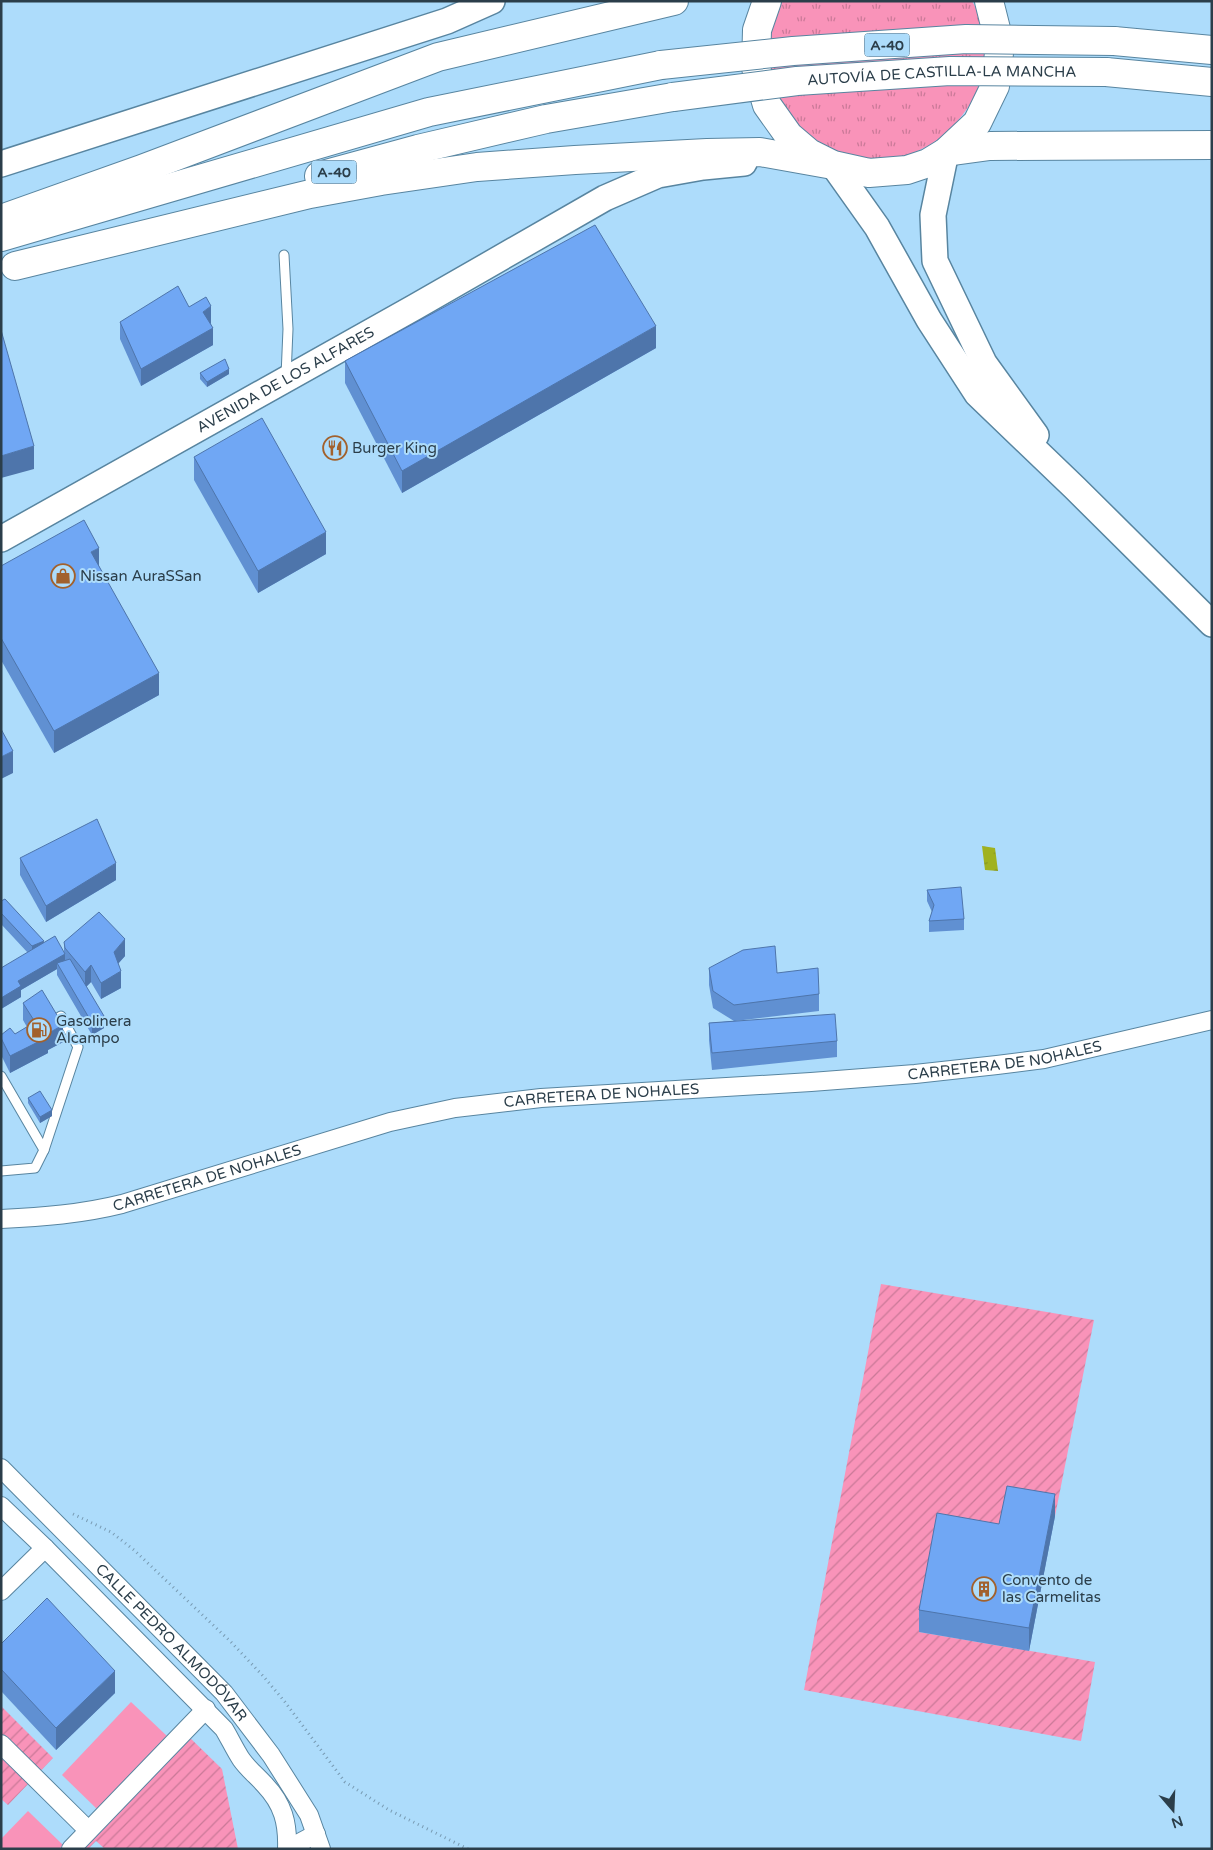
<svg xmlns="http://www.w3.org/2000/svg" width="1213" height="1850" font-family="'Varela Round',sans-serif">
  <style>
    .grass { fill: url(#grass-tufts) }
    .garden { fill: url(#garden-furrows) }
    .pitch { fill: #f993b9 }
    .water { fill: url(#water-ripples) }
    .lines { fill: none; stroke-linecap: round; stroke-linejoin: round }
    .lane-casing { stroke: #5885a0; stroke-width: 11 }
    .street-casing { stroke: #5885a0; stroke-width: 20 }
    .secondary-casing { stroke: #5885a0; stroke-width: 28 }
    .highway-casing { stroke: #5885a0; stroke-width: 30 }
    .path { stroke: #789bb3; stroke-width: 3; stroke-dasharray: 1 4; stroke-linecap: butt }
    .lane { stroke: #fff; stroke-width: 9 }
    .street { stroke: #fff; stroke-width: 18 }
    .secondary { stroke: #fff; stroke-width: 25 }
    .highway { stroke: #fff; stroke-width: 28 }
    .highway-bridge-casing { stroke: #5885a0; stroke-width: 30; stroke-linecap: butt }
    .highway-bridge { stroke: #fff; stroke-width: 28 }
    .wall { fill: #6090d2 }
    .shaded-wall { fill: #4e75ab }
    .building { fill: #70a7f4; stroke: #4e75ab }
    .labels { text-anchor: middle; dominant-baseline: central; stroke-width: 4; stroke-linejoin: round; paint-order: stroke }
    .shield { fill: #addcfb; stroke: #526d7f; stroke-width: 1 }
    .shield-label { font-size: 14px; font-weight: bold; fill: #2b3e4a }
    .street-label { font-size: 15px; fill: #2b3e4a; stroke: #addcfb }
    .poi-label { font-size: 15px; fill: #2b3e4a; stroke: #addcfb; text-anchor: start }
  </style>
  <defs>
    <pattern id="grass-tufts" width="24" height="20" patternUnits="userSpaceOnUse" patternTransform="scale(1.25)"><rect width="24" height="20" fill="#f993b9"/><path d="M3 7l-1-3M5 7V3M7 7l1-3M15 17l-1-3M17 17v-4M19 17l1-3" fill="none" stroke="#ca7998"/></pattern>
    <pattern id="garden-furrows" width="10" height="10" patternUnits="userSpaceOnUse" patternTransform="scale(1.25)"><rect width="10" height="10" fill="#f993b9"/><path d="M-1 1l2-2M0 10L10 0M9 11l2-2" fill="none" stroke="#ca7998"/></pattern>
    <pattern id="water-ripples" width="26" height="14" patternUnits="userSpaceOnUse" patternTransform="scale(1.25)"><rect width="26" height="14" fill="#a0b21f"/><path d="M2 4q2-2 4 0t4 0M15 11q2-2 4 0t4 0" fill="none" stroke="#83921d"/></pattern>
  </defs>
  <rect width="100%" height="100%" fill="#addcfb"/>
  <path class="grass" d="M 781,1 L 972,1 C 984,21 986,45 983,67 C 980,92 968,111 950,129 C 876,201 755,135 770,34 C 772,23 778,12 781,1 Z"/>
  <g class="garden">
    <path d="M 881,1284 L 1094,1320 L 1055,1516 L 999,1546 L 919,1632 L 1095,1662 L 1081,1741 L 804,1690 Z"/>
    <path d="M 1,1706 L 53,1758 L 8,1805 L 1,1799 Z"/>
    <path d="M 186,1734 L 222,1769 L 238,1849 L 105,1849 L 96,1841 L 88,1849 L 75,1849 Z"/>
  </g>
  <g class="pitch">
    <path d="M 131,1702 L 167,1736 L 97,1809 L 62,1775 Z"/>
    <path d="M 28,1811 L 63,1845 L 59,1849 L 1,1849 L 1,1839 Z"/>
  </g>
  <path class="water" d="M 982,846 L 995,848 L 998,871 L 985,870 Z"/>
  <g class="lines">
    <g class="lane-casing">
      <g id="lane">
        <path d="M 284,255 L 288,329 L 286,376"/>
        <path d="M 1,1076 L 44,1150 L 35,1168 L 1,1171"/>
        <path d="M 44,1150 L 78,1047 L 61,1016 L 50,1023"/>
      </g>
    </g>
    <g class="street-casing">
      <g id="street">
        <path id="s1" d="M 1,1219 C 42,1217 82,1214 122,1204 L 390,1122 L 455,1108 L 541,1098 L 811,1082 L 915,1074 L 997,1065 L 1044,1059 L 1212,1020"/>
        <path id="s2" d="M 1,1468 L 224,1693 L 271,1755 L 309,1815 L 321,1849"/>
        <path d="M 1,1506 L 45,1548 L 224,1729 C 230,1739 235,1750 241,1759 C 248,1769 257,1776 265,1785 C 283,1804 288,1823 287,1849"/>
        <path d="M 1,1591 L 45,1548"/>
        <path d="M 1,1744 L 88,1830"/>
        <path d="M 71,1849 L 206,1709"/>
        <path d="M 288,1849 L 316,1834"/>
      </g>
    </g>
    <g class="secondary-casing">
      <g id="secondary">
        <path d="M 946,152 L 933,215 L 935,261 L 984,363 L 1036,435"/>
        <path d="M 1,164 L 447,21 L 492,1"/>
        <path d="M 833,165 L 877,227 L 929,320 L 977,394 L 1075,488 L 1212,624"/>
        <path id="s3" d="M 1,539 L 415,307 L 605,198 L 658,175 L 703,167 L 744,163"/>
      </g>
    </g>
    <g class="highway-casing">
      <g id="highway">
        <path d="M 767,1 L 757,30 L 756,68 L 767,105 L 789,136 L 809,153 L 833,165 L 869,173 L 907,170 L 928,163 L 946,152 L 977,123 L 995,86 L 1000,45 L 989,1"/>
        <path d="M 1114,41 L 1212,50"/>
        <path d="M 1106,72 L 1212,82"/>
        <path d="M 946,152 L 990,146 L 1212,145"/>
        <path d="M 319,176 L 418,149 L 546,119 L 673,97"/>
        <path d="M 1,219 L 142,169 L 438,57 L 674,1"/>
        <path d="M 1,237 L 429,112 L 661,65"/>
        <path d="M 15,266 L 310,194 L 381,181 L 477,167 L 575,160 L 707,153 L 760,152 L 833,165"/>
      </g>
    </g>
    <path class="path" d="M 73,1514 L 111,1532 L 134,1550 L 231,1642 L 264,1677 L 285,1702 L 345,1782 L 389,1810 L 468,1849"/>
    <use href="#lane" class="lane"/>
    <use href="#street" class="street"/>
    <use href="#secondary" class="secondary"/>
    <use href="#highway" class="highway"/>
    <g class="highway-bridge-casing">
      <g id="highway-bridge">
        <path d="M 661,65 L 793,51 L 966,39 L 1114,41"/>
        <path id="s4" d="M 673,97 L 797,81 L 950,71 L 1106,72"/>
      </g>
    </g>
    <use href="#highway-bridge" class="highway-bridge"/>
  </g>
  <g class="wall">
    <path d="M 189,307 L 211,323 L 213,345 L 141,386 L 120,339 L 120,322 Z"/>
    <path d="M 656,348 L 402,493 L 345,383 L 345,361 Z"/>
    <path d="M 200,373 L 229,374 L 207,387 L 200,379 Z"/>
    <path d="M 194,457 L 326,554 L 258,593 L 194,480 Z"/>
    <path d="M 1,566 L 99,566 L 159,695 L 54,753 L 1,660 Z"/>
    <path d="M 20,858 L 116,880 L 46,922 L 20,875 Z"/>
    <path d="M 927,890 L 964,919 L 964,930 L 929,932 L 929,921 L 932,912 L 927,901 Z"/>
    <path d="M 1,901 L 44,943 L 64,952 L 64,942 L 125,956 L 118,964 L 121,988 L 101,999 L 91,982 L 86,987 L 104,1028 L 92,1035 L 57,975 L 57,969 L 21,990 L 21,997 L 1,1009 L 28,953 L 1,924 Z"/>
    <path d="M 709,968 L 777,973 L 819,994 L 819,1011 L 735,1021 L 837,1041 L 837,1057 L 712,1070 L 709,1040 L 709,1023 L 734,1021 L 713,1008 L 709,985 Z"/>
    <path d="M 23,1003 L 63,1042 L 48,1050 L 48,1053 L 10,1073 L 1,1055 L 1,1035 L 15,1034 L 27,1027 L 23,1020 Z"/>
    <path d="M 28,1098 L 52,1116 L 40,1123 L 28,1103 Z"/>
    <path d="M 1055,1516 L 1029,1651 L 919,1632 L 919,1610 L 999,1524 Z"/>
    <path d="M 1,1644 L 115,1693 L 56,1750 L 1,1691 Z"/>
  </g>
  <g class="shaded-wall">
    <path d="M 211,306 L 211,323 L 203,329 L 203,312 Z"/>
    <path d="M 656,326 L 656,348 L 402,493 L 402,471 Z"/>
    <path d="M 213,328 L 213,345 L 141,386 L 141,369 Z"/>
    <path d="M 229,369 L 229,374 L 207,387 L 207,382 Z"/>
    <path d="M 34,446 L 34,469 L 1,478 L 1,456 Z"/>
    <path d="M 326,532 L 326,554 L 258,593 L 258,571 Z"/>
    <path d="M 99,548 L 99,570 L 91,552 Z"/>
    <path d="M 159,673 L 159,695 L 54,753 L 54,731 Z"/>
    <path d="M 13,751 L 13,773 L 1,779 L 1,757 Z"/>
    <path d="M 116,863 L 116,880 L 46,922 L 46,906 Z"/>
    <path d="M 125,939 L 125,956 L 114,968 L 114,952 Z"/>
    <path d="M 44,941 L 44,952 L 32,958 L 32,946 Z"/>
    <path d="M 65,954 L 65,965 L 57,963 L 57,969 L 21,990 L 21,997 L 1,1009 L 1,998 L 18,981 Z"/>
    <path d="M 91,965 L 91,982 L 85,988 L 85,972 Z"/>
    <path d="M 121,971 L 121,988 L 101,999 L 101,983 Z"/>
    <path d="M 104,1016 L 104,1028 L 92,1035 L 92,1023 Z"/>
    <path d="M 63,1025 L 63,1042 L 48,1050 L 48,1053 L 10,1073 L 10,1056 L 47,1034 Z"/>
    <path d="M 52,1110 L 52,1116 L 40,1123 L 40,1117 Z"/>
    <path d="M 1055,1494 L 1055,1516 L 1029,1651 L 1029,1628 Z"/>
    <path d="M 115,1671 L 115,1693 L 56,1750 L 56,1728 Z"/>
  </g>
  <g class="building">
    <path d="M 595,225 L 656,326 L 402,471 L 345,361 Z"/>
    <path d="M 178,286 L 189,307 L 206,297 L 211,306 L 203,312 L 213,328 L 141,369 L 120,322 Z"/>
    <path d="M 1,330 L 34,446 L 1,456 Z"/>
    <path d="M 225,359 L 229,369 L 207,382 L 200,373 Z"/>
    <path d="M 262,418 L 326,532 L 258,571 L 194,457 Z"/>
    <path d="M 84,520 L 99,548 L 91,552 L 159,673 L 54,731 L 1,638 L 1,566 Z"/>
    <path d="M 1,729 L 13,751 L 1,757 Z"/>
    <path d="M 97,819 L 116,863 L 46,906 L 20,858 Z"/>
    <path d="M 961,887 L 964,919 L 929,921 L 934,905 L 927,890 Z"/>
    <path d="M 5,899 L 44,941 L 32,946 L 1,913 L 1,901 Z"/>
    <path d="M 99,912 L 125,939 L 114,952 L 121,971 L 101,983 L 91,965 L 85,972 L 65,948 L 64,942 Z"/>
    <path d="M 55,936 L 65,954 L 18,981 L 21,986 L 1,998 L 1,968 Z"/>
    <path d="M 775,946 L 777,973 L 818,968 L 819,994 L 734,1005 L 713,991 L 709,968 L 743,950 Z"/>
    <path d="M 70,959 L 104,1016 L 92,1023 L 57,963 Z"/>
    <path d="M 42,990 L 63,1025 L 47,1034 L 48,1037 L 10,1056 L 1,1038 L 1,1035 L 10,1028 L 15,1034 L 35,1022 L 23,1003 Z"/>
    <path d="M 835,1014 L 837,1041 L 712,1053 L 709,1023 Z"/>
    <path d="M 40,1091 L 52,1110 L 40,1117 L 28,1098 Z"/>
    <path d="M 1007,1486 L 1055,1494 L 1029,1628 L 919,1610 L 937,1513 L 999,1524 Z"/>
    <path d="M 47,1598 L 115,1671 L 56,1728 L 1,1669 L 1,1644 Z"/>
  </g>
  <defs>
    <g id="restaurant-ring" transform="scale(1.25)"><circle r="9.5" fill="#addcfb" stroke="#a2612c" stroke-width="1.5"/><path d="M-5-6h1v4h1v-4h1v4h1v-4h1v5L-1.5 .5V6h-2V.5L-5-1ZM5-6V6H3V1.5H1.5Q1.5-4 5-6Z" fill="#a2612c"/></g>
    <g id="shop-ring" transform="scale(1.25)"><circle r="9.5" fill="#addcfb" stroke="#a2612c" stroke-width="1.5"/><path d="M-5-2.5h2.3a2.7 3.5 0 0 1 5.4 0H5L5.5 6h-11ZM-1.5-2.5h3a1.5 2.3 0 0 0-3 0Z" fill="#a2612c"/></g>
    <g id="fuel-ring" transform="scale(1.25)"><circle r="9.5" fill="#addcfb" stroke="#a2612c" stroke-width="1.5"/><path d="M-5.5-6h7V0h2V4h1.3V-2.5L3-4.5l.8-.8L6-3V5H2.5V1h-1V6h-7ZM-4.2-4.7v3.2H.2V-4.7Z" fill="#a2612c"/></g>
    <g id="building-ring" transform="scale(1.25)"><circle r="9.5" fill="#addcfb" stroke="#a2612c" stroke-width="1.5"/><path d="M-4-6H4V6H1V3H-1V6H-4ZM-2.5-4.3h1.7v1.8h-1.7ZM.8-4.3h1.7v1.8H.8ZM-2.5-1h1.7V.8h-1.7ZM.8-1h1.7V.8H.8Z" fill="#a2612c"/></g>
  </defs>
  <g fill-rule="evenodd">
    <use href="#restaurant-ring" x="335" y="448"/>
    <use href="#shop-ring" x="63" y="576"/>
    <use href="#fuel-ring" x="39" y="1030"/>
    <use href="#building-ring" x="984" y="1589"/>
  </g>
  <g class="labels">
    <g class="shield">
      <rect x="864.5" y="33.5" width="45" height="23" rx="4"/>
      <rect x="311.5" y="160.5" width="45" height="23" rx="4"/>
    </g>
    <g class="shield-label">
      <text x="887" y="45">A-40</text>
      <text x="334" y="172">A-40</text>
    </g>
    <g class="street-label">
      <text stroke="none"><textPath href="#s4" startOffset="270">AUTOVÍA DE CASTILLA-LA MANCHA</textPath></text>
      <text stroke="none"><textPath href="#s3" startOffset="326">AVENIDA DE LOS ALFARES</textPath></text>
      <text stroke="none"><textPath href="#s1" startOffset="1021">CARRETERA DE NOHALES</textPath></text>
      <text stroke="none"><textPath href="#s1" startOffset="616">CARRETERA DE NOHALES</textPath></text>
      <text stroke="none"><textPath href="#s1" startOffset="211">CARRETERA DE NOHALES</textPath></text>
      <text stroke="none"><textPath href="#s2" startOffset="244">CALLE PEDRO ALMODÓVAR</textPath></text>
    </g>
    <g class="poi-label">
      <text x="352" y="448">Burger King</text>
      <text x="80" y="576">Nissan AuraSSan</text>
      <text x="56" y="1021">Gasolinera<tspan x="56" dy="17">Alcampo</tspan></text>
      <text x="1002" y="1580">Convento de<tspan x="1002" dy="17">las Carmelitas</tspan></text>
    </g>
  </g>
  <rect width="1213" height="1850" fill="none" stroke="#2b3e4a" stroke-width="5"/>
  <g transform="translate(1173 1810) rotate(161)" stroke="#addcfb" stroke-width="4" paint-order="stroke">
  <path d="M0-4L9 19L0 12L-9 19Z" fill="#2b3e4a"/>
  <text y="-8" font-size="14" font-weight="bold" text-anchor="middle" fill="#2b3e4a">N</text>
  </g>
</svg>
